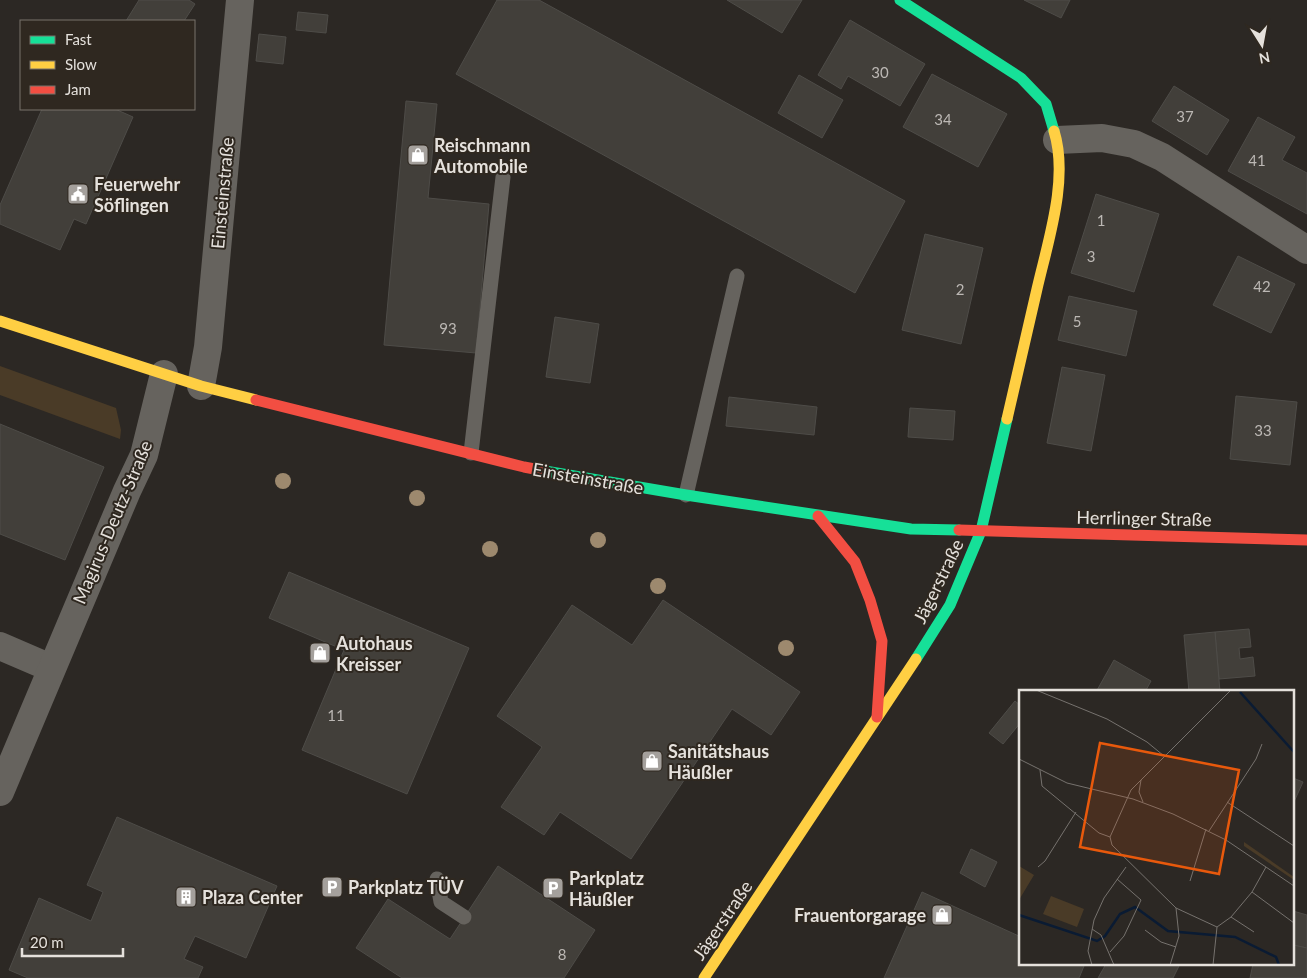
<svg xmlns="http://www.w3.org/2000/svg" width="1307" height="978" font-family="Lato,sans-serif">
  <style>
    .green { fill: #4a3b27 }
    .building { fill: #423f3a; stroke: #4e4c48 }
    .lines { fill: none; stroke-linecap: round; stroke-linejoin: round }
    .lane { stroke: #66635e; stroke-width: 15 }
    .street { stroke: #66635e; stroke-width: 28 }
    .fast { stroke: #16e098; stroke-width: 11 }
    .slow { stroke: #ffcf43; stroke-width: 11 }
    .jam { stroke: #f24e42; stroke-width: 11 }
    .tree { fill: #9d896e }
    .labels { text-anchor: middle; dominant-baseline: central; stroke-width: 4; stroke-linejoin: round; paint-order: stroke }
    .number-label { font-size: 15px; fill: #bcb8b4 }
    .poi-label { font-size: 18px; font-weight: bold; fill: #e5e1dc; stroke: #2f2820; text-anchor: start }
    .street-label { font-size: 18px; fill: #e5e1dc; stroke: #2f2820 }
    .inset-river { fill: none; stroke: #0a1b33; stroke-width: 2.5 }
    .inset-road { fill: none; stroke: #76726e; stroke-width: 1 }
    .view { fill: #e8590c; fill-opacity: 0.15; stroke: #e8590c; stroke-width: 2.5 }
    .inset-edge { fill: none; stroke: #e5e1dc; stroke-width: 2.5 }
  </style>
  <rect width="100%" height="100%" fill="#2c2824"/>
  <path class="green" d="M 0,366 L 116,408 L 121,430 L 120,439 L 0,395 Z"/>
  <g class="building">
    <path d="M 139,0 L 189,0 L 195,4 L 184,21 L 126,21 Z"/>
    <path d="M 497,0 L 539,0 L 905,201 L 855,293 L 456,74 Z"/>
    <path d="M 727,0 L 802,0 L 782,33 Z"/>
    <path d="M 1024,0 L 1070,0 L 1061,18 Z"/>
    <path d="M 298,12 L 328,15 L 326,33 L 296,30 Z"/>
    <path d="M 850,20 L 925,64 L 900,106 L 848,76 L 841,89 L 818,75 Z"/>
    <path d="M 259,34 L 286,37 L 283,64 L 256,61 Z"/>
    <path d="M 932,74 L 1007,114 L 978,167 L 903,127 Z"/>
    <path d="M 799,75 L 843,100 L 822,138 L 778,113 Z"/>
    <path d="M 1174,86 L 1229,120 L 1207,155 L 1152,121 Z"/>
    <path d="M 406,101 L 437,104 L 428,198 L 489,204 L 476,353 L 384,345 Z"/>
    <path d="M 42,109 L 115,109 L 133,117 L 86,224 L 74,219 L 60,250 L 0,224 L 0,205 Z"/>
    <path d="M 1258,117 L 1295,137 L 1282,160 L 1307,173 L 1307,214 L 1228,171 Z"/>
    <path d="M 1096,194 L 1159,214 L 1134,292 L 1071,273 Z"/>
    <path d="M 925,234 L 983,248 L 961,344 L 902,330 Z"/>
    <path d="M 1238,256 L 1295,284 L 1271,333 L 1213,305 Z"/>
    <path d="M 1069,296 L 1137,311 L 1126,356 L 1058,340 Z"/>
    <path d="M 555,317 L 599,324 L 590,383 L 546,377 Z"/>
    <path d="M 1062,367 L 1105,375 L 1091,451 L 1047,443 Z"/>
    <path d="M 1236,396 L 1297,402 L 1290,465 L 1230,459 Z"/>
    <path d="M 729,397 L 817,407 L 814,435 L 726,426 Z"/>
    <path d="M 910,408 L 955,411 L 953,440 L 908,437 Z"/>
    <path d="M 0,424 L 104,467 L 65,560 L 0,534 Z"/>
    <path d="M 289,572 L 469,648 L 407,794 L 302,750 L 344,650 L 269,618 Z"/>
    <path d="M 663,600 L 800,692 L 771,735 L 732,709 L 631,859 L 560,812 L 544,835 L 501,807 L 542,747 L 497,716 L 572,605 L 632,645 Z"/>
    <path d="M 1249,629 L 1251,647 L 1239,648 L 1240,659 L 1253,657 L 1255,676 L 1219,679 L 1215,632 Z"/>
    <path d="M 1215,632 L 1220,692 L 1189,692 L 1184,635 Z"/>
    <path d="M 1114,660 L 1151,681 L 1145,692 L 1096,692 Z"/>
    <path d="M 1015,701 L 1021,706 L 1021,722 L 1003,744 L 989,733 Z"/>
    <path d="M 1293,778 L 1303,782 L 1293,804 Z"/>
    <path d="M 117,817 L 277,886 L 246,958 L 195,936 L 184,959 L 203,967 L 198,978 L 28,978 L 9,970 L 39,898 L 91,921 L 103,892 L 87,885 Z"/>
    <path d="M 971,849 L 997,862 L 985,887 L 960,873 Z"/>
    <path d="M 498,866 L 595,930 L 564,978 L 402,978 L 356,948 L 388,899 L 450,939 Z"/>
    <path d="M 922,892 L 1021,937 L 1021,964 L 1082,964 L 1084,966 L 1079,978 L 884,978 Z"/>
    <path d="M 1293,911 L 1307,915 L 1307,948 L 1293,945 Z"/>
    <path d="M 1293,945 L 1307,948 L 1307,978 L 1250,978 L 1253,964 L 1293,964 Z"/>
    <path d="M 1106,964 L 1180,964 L 1173,978 L 1098,978 Z"/>
  </g>
  <g class="lines">
    <g class="lane">
      <path d="M 471,453 L 503,177"/>
      <path d="M 686,495 L 737,276"/>
      <path d="M 437,879 L 441,902 L 464,917"/>
    </g>
    <g class="street">
      <path d="M 1057,140 L 1102,138 L 1134,144 L 1162,157 L 1307,250"/>
      <path d="M 201,386 L 208,347 L 240,0"/>
      <path d="M 0,646 L 51,668"/>
      <path d="M 0,792 L 127,491 L 144,455 L 164,374"/>
    </g>
    <g class="fast">
      <path d="M 900,0 L 1021,78 L 1046,104 L 1054,131"/>
      <path d="M 545,471 L 686,495 L 911,529 L 959,530"/>
      <path d="M 916,659 L 950,605 L 981,531 L 1007,419"/>
    </g>
    <g class="slow">
      <path d="M 0,321 L 201,386 L 256,400"/>
      <path d="M 1007,419 C 1017,375 1027,332 1037,289 C 1048,241 1069,179 1054,131"/>
      <path d="M 704,978 L 916,659"/>
    </g>
    <g class="jam">
      <path d="M 256,400 L 524,467 L 545,471"/>
      <path d="M 818,516 L 855,562 L 870,600 L 882,641 L 877,717"/>
      <path d="M 959,530 L 1307,540"/>
    </g>
  </g>
  <g class="tree">
    <circle cx="283" cy="481" r="8"/>
    <circle cx="417" cy="498" r="8"/>
    <circle cx="598" cy="540" r="8"/>
    <circle cx="490" cy="549" r="8"/>
    <circle cx="658" cy="586" r="8"/>
    <circle cx="786" cy="648" r="8"/>
  </g>
  <defs>
    <g id="shop-square" transform="scale(1.125)"><rect x="-9" y="-9" width="18" height="18" rx="4" fill="#a4a09c" stroke="#2f2820"/><path d="M-5-2.5h2.3a2.7 3.5 0 0 1 5.4 0H5L5.5 6h-11ZM-1.5-2.5h3a1.5 2.3 0 0 0-3 0Z" fill="#fff"/></g>
    <g id="civic-square" transform="scale(1.125)"><rect x="-9" y="-9" width="18" height="18" rx="4" fill="#a4a09c" stroke="#2f2820"/><path d="M-.6-6.5H3V-4.5H.6V-3L4-1V1h2V6H-6V1h2V-1L-.6-3ZM-1.2 2.5V6h2.4V2.5Z" fill="#fff"/></g>
    <g id="parking-square" transform="scale(1.125)"><rect x="-9" y="-9" width="18" height="18" rx="4" fill="#a4a09c" stroke="#2f2820"/><path d="M-3.5-5.5H1a3.5 3.5 0 0 1 0 7H-1V5.5H-3.5ZM-1-3.4V-.6H.8a1.4 1.4 0 0 0 0-2.8Z" fill="#fff"/></g>
    <g id="building-square" transform="scale(1.125)"><rect x="-9" y="-9" width="18" height="18" rx="4" fill="#a4a09c" stroke="#2f2820"/><path d="M-4-6H4V6H1V3H-1V6H-4ZM-2.5-4.3h1.7v1.8h-1.7ZM.8-4.3h1.7v1.8H.8ZM-2.5-1h1.7V.8h-1.7ZM.8-1h1.7V.8H.8Z" fill="#fff"/></g>
  </defs>
  <g fill-rule="evenodd">
    <use href="#shop-square" x="418" y="155"/>
    <use href="#civic-square" x="78" y="194"/>
    <use href="#shop-square" x="320" y="653"/>
    <use href="#shop-square" x="652" y="761"/>
    <use href="#parking-square" x="332" y="887"/>
    <use href="#parking-square" x="553" y="888"/>
    <use href="#building-square" x="186" y="897"/>
    <use href="#shop-square" x="942" y="915"/>
  </g>
  <g class="labels">
    <g class="number-label">
      <text x="880" y="72">30</text>
      <text x="1185" y="116">37</text>
      <text x="943" y="119">34</text>
      <text x="1257" y="160">41</text>
      <text x="1101" y="220">1</text>
      <text x="1091" y="256">3</text>
      <text x="1262" y="286">42</text>
      <text x="960" y="289">2</text>
      <text x="1077" y="321">5</text>
      <text x="448" y="328">93</text>
      <text x="1263" y="430">33</text>
      <text x="336" y="715">11</text>
      <text x="562" y="954">8</text>
    </g>
    <g class="poi-label">
      <text x="434" y="145">Reischmann<tspan x="434" dy="21">Automobile</tspan></text>
      <text x="94" y="184">Feuerwehr<tspan x="94" dy="21">Söflingen</tspan></text>
      <text x="336" y="643">Autohaus<tspan x="336" dy="21">Kreisser</tspan></text>
      <text x="668" y="751">Sanitätshaus<tspan x="668" dy="21">Häußler</tspan></text>
      <text x="569" y="878">Parkplatz<tspan x="569" dy="21">Häußler</tspan></text>
      <text x="348" y="887">Parkplatz TÜV</text>
      <text x="202" y="897">Plaza Center</text>
      <text x="926" y="915" text-anchor="end">Frauentorgarage</text>
    </g>
    <g class="street-label">
      <text transform="translate(222 193) rotate(-85)">Einsteinstraße</text>
      <text transform="translate(588 478) rotate(10)">Einsteinstraße</text>
      <text transform="translate(1144 518) rotate(1)">Herrlinger Straße</text>
      <text transform="translate(112 522) rotate(-67)">Magirus-Deutz-Straße</text>
      <text transform="translate(938 581) rotate(-64)">Jägerstraße</text>
      <text transform="translate(722 920) rotate(-56)">Jägerstraße</text>
    </g>
  </g>
  <g transform="translate(1019 690)">
    <rect width="275" height="275" fill="#2c2824"/>
    <path d="M 225,152 L 275,187 L 275,190 L 225,156 ZM 0,176 L 15,185 L 0,210 ZM 32,206 L 65,219 L 58,237 L 24,224 Z" fill="#4a3b27"/>
    <path class="inset-river" d="M 221,2 L 275,62M 0,225 L 78,251 L 86,246 L 101,224 L 116,217 L 149,241 L 216,247 L 257,267 L 260,275"/>
    <path class="inset-road" d="M 17,0 L 88,29 L 128,52 L 145,66M 0,69 L 48,93 L 114,109 L 154,124 L 207,150 L 275,196M 21,80 L 23,96 L 80,143 L 91,147M 122,90 L 120,102 L 124,112M 208,112 L 275,156M 190,141 L 237,69 L 243,54M 91,147 L 112,100 L 212,0M 91,147 L 93,155 L 157,218 L 160,246 L 151,275M 19,177 L 26,171 L 57,122M 171,191 L 187,139M 233,202 L 275,233M 157,218 L 198,237M 212,227 L 235,242M 198,237 L 212,227 L 233,202 L 247,177M 73,239 L 82,245 L 95,275M 126,240 L 142,252 L 157,257M 91,262 L 105,246 L 122,210 L 98,189M 73,275 L 69,261 L 75,230 L 85,208 L 107,177M 194,275 L 198,237"/>
    <path class="view" d="M 81,53 L 220,80 L 200,184 L 61,157 Z"/>
    <rect width="275" height="275" class="inset-edge"/>
  </g>
  <rect x="20" y="20" width="175" height="90" fill="#2f2820" stroke="#78726b"/>
  <rect x="30" y="36" width="25" height="8" fill="#16e098" stroke="#78726b"/>
  <text x="65" y="45" font-size="15" fill="#e5e1dc">Fast</text>
  <rect x="30" y="61" width="25" height="8" fill="#ffcf43" stroke="#78726b"/>
  <text x="65" y="70" font-size="15" fill="#e5e1dc">Slow</text>
  <rect x="30" y="86" width="25" height="8" fill="#f24e42" stroke="#78726b"/>
  <text x="65" y="95" font-size="15" fill="#e5e1dc">Jam</text>
  <g transform="translate(1262 45) rotate(169)" stroke="#2f2820" stroke-width="4" paint-order="stroke">
  <path d="M0-4L9 19L0 12L-9 19Z" fill="#e5e1dc"/>
  <text y="-8" font-size="14" font-weight="bold" text-anchor="middle" fill="#e5e1dc">N</text>
  </g>
  <path d="M22 948v8h101v-8" fill="none" stroke="#e5e1dc" stroke-width="2.5"/>
  <text x="30" y="948" font-size="15" fill="#e5e1dc" stroke="#2f2820" stroke-width="4" paint-order="stroke">20 m</text>
</svg>
